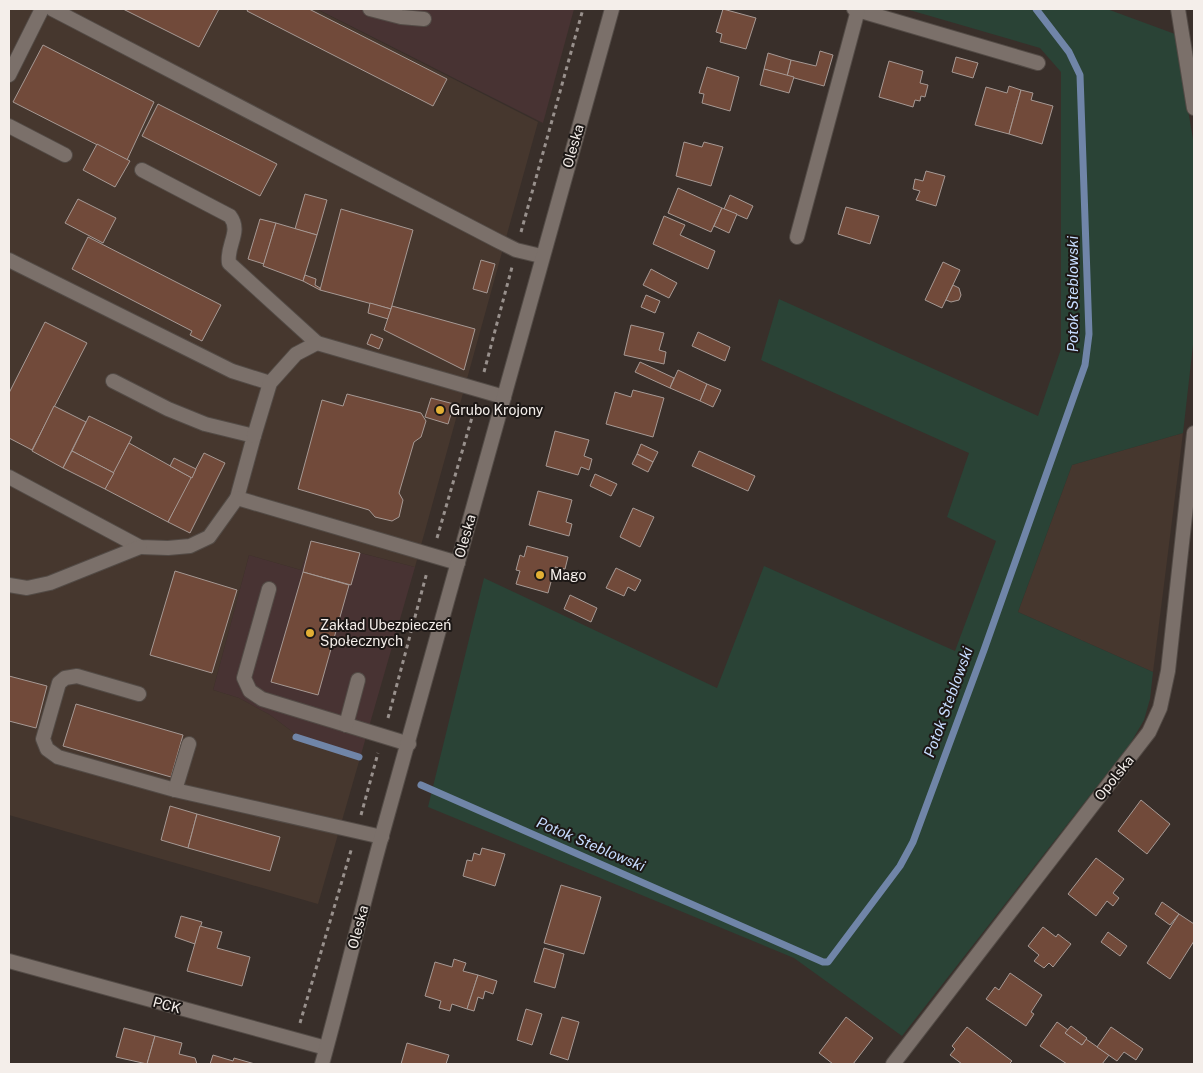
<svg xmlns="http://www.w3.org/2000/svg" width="1203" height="1073" font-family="'Public Sans',sans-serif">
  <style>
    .commercial { fill: #483333 }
    .built { fill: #46372e }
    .green { fill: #2a4336 }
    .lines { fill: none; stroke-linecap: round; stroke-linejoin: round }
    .stream { stroke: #7085a8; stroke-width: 7 }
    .building { fill: #714a3a; stroke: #a69994 }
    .service-casing { stroke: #534b46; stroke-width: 16 }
    .minor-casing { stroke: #534b46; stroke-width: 16 }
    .tertiary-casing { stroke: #534b46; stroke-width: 16 }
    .path { stroke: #99918d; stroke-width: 3; stroke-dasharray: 4 4; stroke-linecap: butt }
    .service { stroke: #7b706a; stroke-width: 14 }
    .minor { stroke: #7b706a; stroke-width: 14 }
    .tertiary { stroke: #7b706a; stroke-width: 14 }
    .poi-dot { fill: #e2af34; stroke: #1d1816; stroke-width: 2 }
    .labels { text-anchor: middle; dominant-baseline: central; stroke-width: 4; stroke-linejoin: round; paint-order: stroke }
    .street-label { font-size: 14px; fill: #f4eeea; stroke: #1d1816 }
    .poi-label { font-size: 14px; fill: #f4eeea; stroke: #1d1816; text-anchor: start }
    .water-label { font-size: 15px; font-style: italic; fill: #c7dcff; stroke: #1d1816 }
  </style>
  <rect width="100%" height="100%" fill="#392f2a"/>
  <g class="commercial">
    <path d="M 317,9 L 574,9 L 543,123 Z"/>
    <path d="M 310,540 L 415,567 L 360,758 L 302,739 L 270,715 L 239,698 L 213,690 L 249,555 L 301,570 Z"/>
  </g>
  <g class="built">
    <path d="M 9,9 L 316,9 L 538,122 L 415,567 L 311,540 L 301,570 L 249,555 L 213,690 L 239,698 L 270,715 L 302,739 L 360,758 L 318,904 L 9,815 Z"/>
    <path d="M 1183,433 L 1153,672 L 1018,612 L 1072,465 Z"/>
  </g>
  <path class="green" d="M 906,9 L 1107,9 L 1175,34 L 1194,145 L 1194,336 L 1183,433 L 1072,465 L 1018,612 L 1153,672 L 1150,699 L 1144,720 L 1130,744 L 902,1036 L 794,958 L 428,807 L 484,578 L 717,688 L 764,566 L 955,651 L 996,541 L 947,517 L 969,453 L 761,360 L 779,299 L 1038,416 L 1061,349 L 1061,72 L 1040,48 Z"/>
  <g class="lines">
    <g class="stream">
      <path d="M 296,737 L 359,757"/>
      <path d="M 421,785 L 823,962 L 828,962 L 900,866 L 913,842 L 984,650 L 1085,365 L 1089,334 L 1080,75 L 1069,52 L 1036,9"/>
    </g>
  </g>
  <g class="building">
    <path d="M 123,9 L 219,9 L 199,47 Z"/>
    <path d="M 248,9 L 309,9 L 447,79 L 433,106 L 247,11 Z"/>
    <path d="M 723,9 L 756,18 L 746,49 L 720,42 L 722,34 L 716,32 Z"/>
    <path d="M 43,45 L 154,102 L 127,160 L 13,102 Z"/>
    <path d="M 820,51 L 833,55 L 824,86 L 787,76 L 791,60 L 816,66 Z"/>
    <path d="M 768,53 L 791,60 L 787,76 L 764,69 Z"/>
    <path d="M 956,57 L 978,63 L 973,78 L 952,72 Z"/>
    <path d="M 889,61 L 923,71 L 920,83 L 928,85 L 925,97 L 921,96 L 920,101 L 915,100 L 913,107 L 879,97 Z"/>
    <path d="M 707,67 L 739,77 L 730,111 L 702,103 L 704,94 L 699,93 Z"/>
    <path d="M 764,69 L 794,77 L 789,93 L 760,85 Z"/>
    <path d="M 1009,86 L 1021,90 L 1009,134 L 975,125 L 986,87 L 1007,93 Z"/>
    <path d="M 1021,90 L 1033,93 L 1031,100 L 1053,106 L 1042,144 L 1009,134 Z"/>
    <path d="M 158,104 L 277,164 L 260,196 L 142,136 Z"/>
    <path d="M 684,142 L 702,147 L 704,142 L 723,147 L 711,186 L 676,176 Z"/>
    <path d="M 97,144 L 130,161 L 115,187 L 83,170 Z"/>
    <path d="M 926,171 L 945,176 L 936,206 L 916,200 L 920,191 L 913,189 L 915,179 L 923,181 Z"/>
    <path d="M 678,188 L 722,208 L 711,232 L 668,213 Z"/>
    <path d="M 305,194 L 327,200 L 317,235 L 295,229 Z"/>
    <path d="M 730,195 L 753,206 L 747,219 L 724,209 Z"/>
    <path d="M 78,199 L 116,218 L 103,243 L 65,223 Z"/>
    <path d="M 846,207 L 879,216 L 870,244 L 838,234 Z"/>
    <path d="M 722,208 L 737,214 L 729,233 L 714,226 Z"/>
    <path d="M 341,209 L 413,230 L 391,309 L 320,290 Z"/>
    <path d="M 664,216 L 685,225 L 680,235 L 715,251 L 708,269 L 653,244 Z"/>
    <path d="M 260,219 L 276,223 L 264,264 L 248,259 Z"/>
    <path d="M 276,223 L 317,235 L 303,281 L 263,266 Z"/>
    <path d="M 88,237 L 221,305 L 202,341 L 190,335 L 192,331 L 72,269 Z"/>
    <path d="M 481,260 L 495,264 L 487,293 L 473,289 Z"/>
    <path d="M 943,262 L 960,270 L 942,308 L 925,300 Z"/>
    <path d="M 651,269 L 677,283 L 669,298 L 643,285 Z"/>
    <path d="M 305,275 L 316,279 L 315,285 L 320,288 L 320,290 L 303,281 Z"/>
    <path d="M 953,285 L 959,288 L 961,295 L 959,300 L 951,302 L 946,300 Z"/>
    <path d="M 646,295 L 660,301 L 655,313 L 641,307 Z"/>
    <path d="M 370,303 L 391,309 L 388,319 L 368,313 Z"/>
    <path d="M 392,306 L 475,329 L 464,370 L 384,330 Z"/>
    <path d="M 45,322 L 87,343 L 32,450 L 9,438 L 9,393 Z"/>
    <path d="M 631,325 L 664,333 L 659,350 L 666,352 L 664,364 L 624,355 Z"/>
    <path d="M 698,332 L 730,347 L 725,361 L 692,346 Z"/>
    <path d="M 371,334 L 383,339 L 379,349 L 367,344 Z"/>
    <path d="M 640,362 L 674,378 L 670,388 L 635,372 Z"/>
    <path d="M 678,370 L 707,384 L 700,401 L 670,388 Z"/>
    <path d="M 707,384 L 721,390 L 713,407 L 700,401 Z"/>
    <path d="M 633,390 L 664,398 L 653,437 L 606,424 L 615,392 L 631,397 Z"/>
    <path d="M 347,394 L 421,413 L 426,421 L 421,437 L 414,442 L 399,493 L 403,500 L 399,517 L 392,521 L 375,517 L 369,510 L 298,489 L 322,400 L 343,406 Z"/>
    <path d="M 431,398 L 454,404 L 448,424 L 425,417 Z"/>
    <path d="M 54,406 L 86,422 L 63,468 L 32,451 Z"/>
    <path d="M 89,416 L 132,437 L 114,473 L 72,451 Z"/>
    <path d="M 555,431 L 589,440 L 584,456 L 592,459 L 589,470 L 581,467 L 578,475 L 546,466 Z"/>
    <path d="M 129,443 L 192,478 L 168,522 L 105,489 Z"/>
    <path d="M 641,444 L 658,452 L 653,462 L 637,454 Z"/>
    <path d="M 72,451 L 114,473 L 105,489 L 63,468 Z"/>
    <path d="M 699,451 L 755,476 L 748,491 L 692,466 Z"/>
    <path d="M 204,453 L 225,463 L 190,533 L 168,522 Z"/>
    <path d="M 637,454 L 653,462 L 648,472 L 632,464 Z"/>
    <path d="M 174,458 L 196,469 L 192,478 L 170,466 Z"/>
    <path d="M 595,474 L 617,484 L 611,496 L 590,486 Z"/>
    <path d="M 538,491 L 572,500 L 566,522 L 572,524 L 569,536 L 529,525 Z"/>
    <path d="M 633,508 L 654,517 L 640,547 L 620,537 Z"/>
    <path d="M 311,541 L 360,553 L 351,585 L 303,572 Z"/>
    <path d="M 527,546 L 568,557 L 565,569 L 555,567 L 548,593 L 516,584 L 520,571 L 516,570 L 520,555 L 524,557 Z"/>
    <path d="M 616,568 L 641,580 L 635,591 L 628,587 L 624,596 L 606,588 Z"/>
    <path d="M 175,571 L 237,590 L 212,673 L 150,655 Z"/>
    <path d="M 303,572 L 349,585 L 318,695 L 271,682 Z"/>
    <path d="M 570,595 L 597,608 L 591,622 L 564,609 Z"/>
    <path d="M 9,676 L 47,686 L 36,728 L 9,721 Z"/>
    <path d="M 76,704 L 183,735 L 171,777 L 63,746 Z"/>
    <path d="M 1141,800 L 1170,824 L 1147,854 L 1118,831 Z"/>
    <path d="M 170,806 L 197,814 L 188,848 L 161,840 Z"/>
    <path d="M 197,814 L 280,837 L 270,871 L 188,848 Z"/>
    <path d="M 482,848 L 505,854 L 495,886 L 463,876 L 467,860 L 472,861 L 474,853 L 480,855 Z"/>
    <path d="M 1096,858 L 1124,879 L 1113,893 L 1119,898 L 1113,906 L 1107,901 L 1096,916 L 1068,894 Z"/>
    <path d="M 561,885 L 601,897 L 584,954 L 544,943 Z"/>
    <path d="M 1162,902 L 1179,914 L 1170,925 L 1155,914 Z"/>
    <path d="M 1179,914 L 1194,924 L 1194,941 L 1170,979 L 1147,963 Z"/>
    <path d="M 181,916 L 202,922 L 195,944 L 175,937 Z"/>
    <path d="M 200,926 L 222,932 L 217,948 L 250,957 L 242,986 L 187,971 Z"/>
    <path d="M 1043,927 L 1056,937 L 1058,934 L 1071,944 L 1053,967 L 1049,963 L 1044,968 L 1034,961 L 1039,955 L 1028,946 Z"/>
    <path d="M 1108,932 L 1127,946 L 1120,956 L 1101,942 Z"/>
    <path d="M 544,948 L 564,954 L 555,988 L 534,982 Z"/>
    <path d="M 454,959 L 466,963 L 463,971 L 478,975 L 467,1009 L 452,1004 L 450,1011 L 439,1008 L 441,1001 L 425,996 L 435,962 L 452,967 Z"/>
    <path d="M 1010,973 L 1042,995 L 1031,1012 L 1034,1014 L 1026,1026 L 986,999 L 995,987 L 999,990 Z"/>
    <path d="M 478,975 L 497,981 L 493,994 L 485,991 L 483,999 L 478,997 L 474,1011 L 467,1009 Z"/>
    <path d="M 526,1009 L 542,1014 L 532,1045 L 517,1040 Z"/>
    <path d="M 562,1017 L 579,1022 L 568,1060 L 550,1054 Z"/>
    <path d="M 846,1017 L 873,1038 L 853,1064 L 833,1064 L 819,1053 Z"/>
    <path d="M 1057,1022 L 1068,1030 L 1065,1033 L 1082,1045 L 1086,1039 L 1109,1055 L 1102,1064 L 1067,1064 L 1040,1046 Z"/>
    <path d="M 1071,1026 L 1087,1038 L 1082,1045 L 1065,1033 Z"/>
    <path d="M 967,1027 L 1012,1061 L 1009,1064 L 962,1064 L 950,1055 L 955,1049 L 952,1046 Z"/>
    <path d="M 1111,1027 L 1143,1049 L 1136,1060 L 1124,1052 L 1117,1061 L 1097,1047 Z"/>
    <path d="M 124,1028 L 155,1036 L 147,1064 L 116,1057 Z"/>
    <path d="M 155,1036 L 182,1043 L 179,1054 L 195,1058 L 197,1064 L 147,1064 Z"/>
    <path d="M 407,1043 L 449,1055 L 446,1064 L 401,1064 Z"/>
    <path d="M 213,1055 L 233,1061 L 234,1058 L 255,1064 L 210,1064 Z"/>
  </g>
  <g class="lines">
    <g class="service-casing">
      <g id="service">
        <path d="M 52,9 L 498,241 L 516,250 L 541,256"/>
        <path d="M 370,9 L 401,17 L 424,19"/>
        <path d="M 854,9 L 1038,63"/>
        <path d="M 9,75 L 42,9"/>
        <path d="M 9,126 L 65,155"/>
        <path d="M 142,170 L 230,216 C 242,232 226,245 229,263 L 317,343"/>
        <path d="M 797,237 L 858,10"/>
        <path d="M 9,260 L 232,371 L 270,383"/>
        <path d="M 113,381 L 168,409 L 205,424 L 254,436 L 237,498 L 458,563"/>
        <path d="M 254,436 L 270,383 L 296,354 L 317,343 L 504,397"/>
        <path d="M 9,477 L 140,547 L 168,548 L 190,546 L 209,537 L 237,498"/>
        <path d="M 9,585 L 27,588 L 50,583 L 140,547"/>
        <path d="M 269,589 L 244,678 L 250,691 L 262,699 L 409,744"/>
        <path d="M 139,694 L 77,676 L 65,678 L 59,683 L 43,739 L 47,749 L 58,757 L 175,790"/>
        <path d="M 346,725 L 358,680"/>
        <path d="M 189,744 L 175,790 L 382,837"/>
      </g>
    </g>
    <g class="minor-casing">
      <g id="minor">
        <path d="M 1178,9 L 1194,108"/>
        <path d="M 9,961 L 326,1048"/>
        <path d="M 893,1064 L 1149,732 L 1160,708 L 1168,671 L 1194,433"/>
      </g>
    </g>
    <g class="tertiary-casing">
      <path id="tertiary" d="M 322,1064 C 343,988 361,911 382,835 C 460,560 533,284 612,9"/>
    </g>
    <g class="path">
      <path d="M 521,232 L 583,9"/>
      <path d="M 484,372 L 512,267"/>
      <path d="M 437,538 L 475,407"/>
      <path d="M 388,718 L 427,572"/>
      <path d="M 361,815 L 378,753"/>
      <path d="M 300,1023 L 352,847"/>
    </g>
    <use href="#service" class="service"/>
    <use href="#minor" class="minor"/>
    <use href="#tertiary" class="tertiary"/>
  </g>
  <g class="poi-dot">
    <circle cx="440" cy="410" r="5"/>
    <circle cx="540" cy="575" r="5"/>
    <circle cx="310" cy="633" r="5"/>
  </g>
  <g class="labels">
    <g class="street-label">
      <text transform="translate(573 146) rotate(-74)">Oleska</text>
      <text transform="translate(465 536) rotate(-74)">Oleska</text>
      <text transform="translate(1114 778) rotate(-51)">Opolska</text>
      <text transform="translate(358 927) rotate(-75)">Oleska</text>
      <text transform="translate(167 1005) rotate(15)">PCK</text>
    </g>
    <g class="poi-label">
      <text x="450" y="410">Grubo Krojony</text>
      <text x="550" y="575">Mago</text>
      <text x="320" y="625">Zakład Ubezpieczeń<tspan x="320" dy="16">Społecznych</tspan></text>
    </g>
    <g class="water-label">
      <text transform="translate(1072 294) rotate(-90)">Potok Steblowski</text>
      <text transform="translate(948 702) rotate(-70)">Potok Steblowski</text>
      <text transform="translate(591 844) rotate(23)">Potok Steblowski</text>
    </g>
  </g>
  <rect width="1203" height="1073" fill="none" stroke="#f4eeea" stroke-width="20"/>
</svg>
